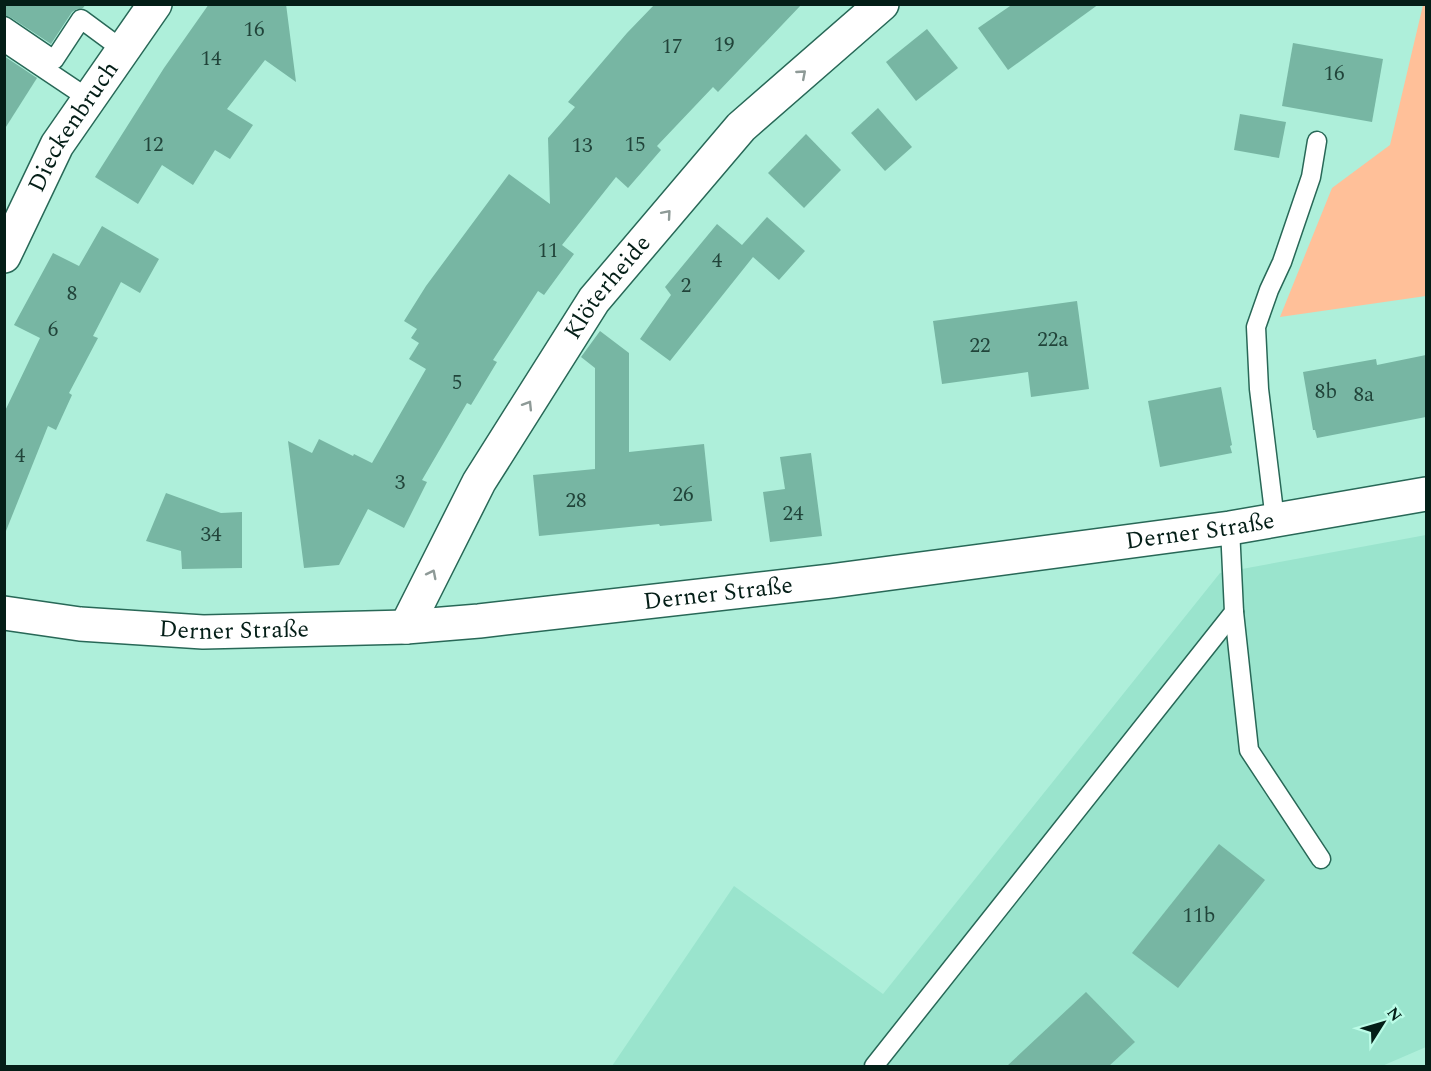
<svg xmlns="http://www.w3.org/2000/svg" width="1431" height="1071" font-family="Spectral,serif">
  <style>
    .built { fill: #9ae4cd }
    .green { fill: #ffc099 }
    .building { fill: #77b6a3 }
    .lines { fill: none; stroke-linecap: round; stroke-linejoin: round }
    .lane-casing { stroke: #286857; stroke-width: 21 }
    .street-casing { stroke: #286857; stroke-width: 36 }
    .secondary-casing { stroke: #286857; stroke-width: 36 }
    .lane { stroke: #fff; stroke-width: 18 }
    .street { stroke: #fff; stroke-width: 33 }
    .secondary { stroke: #fff; stroke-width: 33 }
    .oneway { stroke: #8e9a97 }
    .labels { text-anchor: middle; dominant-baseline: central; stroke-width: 4.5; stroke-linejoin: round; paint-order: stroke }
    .number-label { font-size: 21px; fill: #21443a }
    .street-label { font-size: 24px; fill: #041e17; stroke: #bbfce7 }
  </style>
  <rect width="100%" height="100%" fill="#aeefda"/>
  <path class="built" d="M 1426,535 L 1426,1047 L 1382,1066 L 612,1066 L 734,886 L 883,994 L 1220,573 Z"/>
  <path class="green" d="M 1423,5 L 1426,5 L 1426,296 L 1280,317 L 1332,188 L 1390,145 Z"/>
  <g class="building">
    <path d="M 4,4 L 86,4 L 83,8 L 77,9 L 72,12 L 51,44 L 10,17 L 4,15 Z"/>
    <path d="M 209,4 L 286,4 L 296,82 L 265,60 L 227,109 L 253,125 L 230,159 L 215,150 L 193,185 L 162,165 L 138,204 L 95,177 L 164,68 Z"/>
    <path d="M 655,4 L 802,4 L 718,92 L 713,87 L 657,146 L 661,150 L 628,188 L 616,177 L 562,245 L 574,254 L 544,295 L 538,291 L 493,360 L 497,362 L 471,405 L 467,403 L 422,480 L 427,482 L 404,528 L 368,509 L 339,565 L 304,568 L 288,441 L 312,453 L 319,439 L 353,456 L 354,454 L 372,463 L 426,369 L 409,359 L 419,343 L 411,338 L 417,329 L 404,321 L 426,286 L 509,174 L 550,204 L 548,138 L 575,107 L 568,102 L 627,33 Z"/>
    <path d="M 1013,4 L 1099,4 L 1008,70 L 978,28 Z"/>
    <path d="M 927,29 L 958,68 L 916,101 L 886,62 Z"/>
    <path d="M 1293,43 L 1383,59 L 1372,122 L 1282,106 Z"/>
    <path d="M 4,56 L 37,78 L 4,130 Z"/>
    <path d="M 878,108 L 912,147 L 885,171 L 851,133 Z"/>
    <path d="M 1240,114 L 1286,122 L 1279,158 L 1234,150 Z"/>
    <path d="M 806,134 L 841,170 L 804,208 L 768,173 Z"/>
    <path d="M 767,217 L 805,251 L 779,280 L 753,257 L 670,361 L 640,339 L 671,295 L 665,287 L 717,224 L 742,245 Z"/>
    <path d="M 102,226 L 159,259 L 140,293 L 121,282 L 93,336 L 98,338 L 69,393 L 72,395 L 56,430 L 48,426 L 6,531 L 4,531 L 4,413 L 40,338 L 14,325 L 53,253 L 79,266 Z"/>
    <path d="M 1077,301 L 1089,389 L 1031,397 L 1028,372 L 942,384 L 933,321 Z"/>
    <path d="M 600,331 L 629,353 L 629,452 L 704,444 L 712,521 L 660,526 L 659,524 L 539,536 L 533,475 L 595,469 L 595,368 L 581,357 Z"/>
    <path d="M 1426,355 L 1426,417 L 1317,438 L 1315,430 L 1313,430 L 1303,372 L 1376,359 L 1377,365 Z"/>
    <path d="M 1221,387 L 1232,445 L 1230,446 L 1232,453 L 1160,467 L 1148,401 Z"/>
    <path d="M 811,453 L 822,536 L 770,542 L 763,492 L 785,489 L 780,457 Z"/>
    <path d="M 166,493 L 221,513 L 242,512 L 242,568 L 182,569 L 181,551 L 146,541 Z"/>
    <path d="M 1219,844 L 1265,880 L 1178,988 L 1132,953 Z"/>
    <path d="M 1086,992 L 1135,1042 L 1109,1066 L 1007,1066 Z"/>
  </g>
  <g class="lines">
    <g class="lane-casing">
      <g id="lane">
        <path d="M 4,26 L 54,60 L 81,19 L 123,50"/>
        <path d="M 4,42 L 89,99"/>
        <path d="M 1275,520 L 1259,389 L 1256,327 L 1269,290 L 1282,262 L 1311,177 L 1317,141"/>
        <path d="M 1234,612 L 1249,750 L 1321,859"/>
        <path d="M 874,1066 L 1234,612 L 1230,528"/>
      </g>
    </g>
    <g class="street-casing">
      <g id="street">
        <path id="s1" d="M 4,256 L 57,145 L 155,4"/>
        <path id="s2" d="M 406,627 L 479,482 L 594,300 L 741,127 L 882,4"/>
      </g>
    </g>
    <g class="secondary-casing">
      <g id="secondary">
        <path id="s3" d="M 4,613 L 80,624 L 203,632 L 406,627 L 479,621 L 831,581 L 1230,528 L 1426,494"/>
      </g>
    </g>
    <use href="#lane" class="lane"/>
    <use href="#street" class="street"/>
    <use href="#secondary" class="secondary"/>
  </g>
  <defs><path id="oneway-chevron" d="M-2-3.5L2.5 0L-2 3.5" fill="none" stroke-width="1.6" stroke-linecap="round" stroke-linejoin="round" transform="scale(1.5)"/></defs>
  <g class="oneway">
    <use href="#oneway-chevron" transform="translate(802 74) rotate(-41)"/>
    <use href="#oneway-chevron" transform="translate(667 214) rotate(-49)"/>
    <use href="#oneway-chevron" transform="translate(528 405) rotate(-58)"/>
    <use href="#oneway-chevron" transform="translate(432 574) rotate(-63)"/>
  </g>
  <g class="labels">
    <g class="number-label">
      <text x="254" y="30">16</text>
      <text x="724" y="45">19</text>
      <text x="672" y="47">17</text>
      <text x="211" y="59">14</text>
      <text x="1334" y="74">16</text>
      <text x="153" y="145">12</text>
      <text x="635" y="145">15</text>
      <text x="582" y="146">13</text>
      <text x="548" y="251">11</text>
      <text x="717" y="261">4</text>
      <text x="686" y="286">2</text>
      <text x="72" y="294">8</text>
      <text x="53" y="330">6</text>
      <text x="1053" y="340">22a</text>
      <text x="980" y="346">22</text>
      <text x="457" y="383">5</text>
      <text x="1326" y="392">8b</text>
      <text x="1364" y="395">8a</text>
      <text x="20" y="456">4</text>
      <text x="400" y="483">3</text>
      <text x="683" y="495">26</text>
      <text x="576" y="501">28</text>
      <text x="793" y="514">24</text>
      <text x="211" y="535">34</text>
      <text x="1199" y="916">11b</text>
    </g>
    <g class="street-label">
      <text stroke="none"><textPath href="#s1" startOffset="147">Dieckenbruch</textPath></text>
      <text stroke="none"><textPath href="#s2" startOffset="396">Klöterheide</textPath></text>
      <text stroke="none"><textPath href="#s3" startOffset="1203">Derner Straße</textPath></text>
      <text stroke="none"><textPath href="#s3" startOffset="717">Derner Straße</textPath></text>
      <text stroke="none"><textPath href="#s3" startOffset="231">Derner Straße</textPath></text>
    </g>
  </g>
  <rect width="1431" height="1071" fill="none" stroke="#041e17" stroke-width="12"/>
  <g transform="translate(1383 1023) rotate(53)" stroke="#bbfce7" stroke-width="4.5" paint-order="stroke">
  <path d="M0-4.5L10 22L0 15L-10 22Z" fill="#041e17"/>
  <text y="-9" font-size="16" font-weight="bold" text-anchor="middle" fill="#041e17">N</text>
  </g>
</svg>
